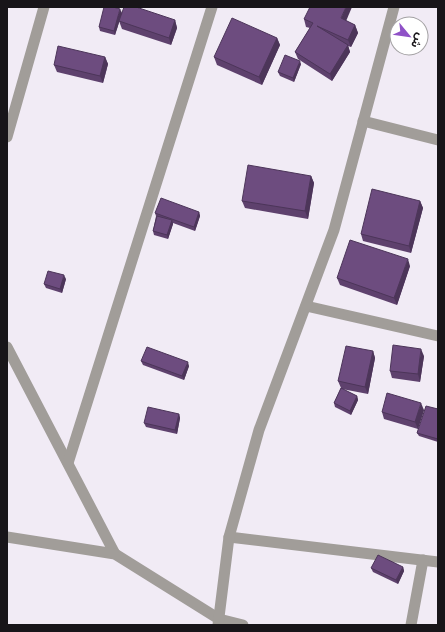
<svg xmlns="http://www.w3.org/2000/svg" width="445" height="632" font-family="'PT Serif','Noto Sans Arabic',serif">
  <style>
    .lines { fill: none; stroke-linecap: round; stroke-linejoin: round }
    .minor { stroke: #a19d99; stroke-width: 11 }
    .wall { fill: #5e416d }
    .shaded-wall { fill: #4c3559 }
    .building { fill: #6d4c7f; stroke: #4c3559 }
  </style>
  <rect width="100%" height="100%" fill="#f1ebf5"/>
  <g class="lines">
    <g class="minor">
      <path d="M 363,121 L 438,140"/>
      <path d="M 7,137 L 44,7"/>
      <path d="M 306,306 L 438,336"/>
      <path d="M 7,347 L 115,554"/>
      <path d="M 68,463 L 212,7"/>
      <path d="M 7,537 L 115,554 L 219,619 L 243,625"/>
      <path d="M 229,537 L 438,562"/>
      <path d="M 218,625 L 229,537 L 259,430 L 334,230 L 394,7"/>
      <path d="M 411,625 L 423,560"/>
    </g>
  </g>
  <g class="wall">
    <path d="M 122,13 L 115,35 L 100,31 L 99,27 Z"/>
    <path d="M 304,19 L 346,21 L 355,25 L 358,33 L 351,47 L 348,46 L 350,52 L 332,81 L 298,59 L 295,52 L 310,28 L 306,27 Z"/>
    <path d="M 175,20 L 177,28 L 171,45 L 122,29 L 119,21 Z"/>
    <path d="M 277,38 L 280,45 L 262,85 L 217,65 L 214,57 Z"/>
    <path d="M 105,57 L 108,64 L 103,83 L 57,72 L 54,65 Z"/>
    <path d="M 301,64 L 294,82 L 280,76 L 278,72 Z"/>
    <path d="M 311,176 L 314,183 L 308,219 L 245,208 L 242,201 Z"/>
    <path d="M 420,201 L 423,208 L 411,253 L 363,241 L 361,234 Z"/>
    <path d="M 199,212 L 200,216 L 195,231 L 173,223 L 173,224 L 168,239 L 154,235 L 153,231 L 156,216 L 155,213 Z"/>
    <path d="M 410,266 L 397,305 L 340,285 L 337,278 Z"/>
    <path d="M 66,279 L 62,293 L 46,288 L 44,284 Z"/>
    <path d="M 373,351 L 375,358 L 368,394 L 342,389 L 357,396 L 358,400 L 351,415 L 335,407 L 334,403 L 341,388 L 338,381 Z"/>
    <path d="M 424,356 L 420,382 L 392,378 L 390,371 Z"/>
    <path d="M 141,361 L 189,366 L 184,380 L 143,365 Z"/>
    <path d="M 438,409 L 438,442 L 419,436 L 417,433 Z"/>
    <path d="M 424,410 L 418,429 L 384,419 L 382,412 Z"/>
    <path d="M 179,414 L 180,418 L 177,434 L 146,427 L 144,423 Z"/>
    <path d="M 403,567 L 404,571 L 398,584 L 373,572 L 371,568 Z"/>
  </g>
  <g class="shaded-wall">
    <path d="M 346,7 L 352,7 L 344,26 L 341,18 Z"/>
    <path d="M 120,9 L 122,13 L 115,35 L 114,31 Z"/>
    <path d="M 175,20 L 177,28 L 171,45 L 169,38 Z"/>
    <path d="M 355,25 L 358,33 L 351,47 L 348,40 Z"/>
    <path d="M 277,38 L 280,45 L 262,85 L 259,77 Z"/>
    <path d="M 348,45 L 350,52 L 332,81 L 330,74 Z"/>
    <path d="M 105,57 L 108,64 L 103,83 L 100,76 Z"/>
    <path d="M 300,61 L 301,64 L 294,82 L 293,78 Z"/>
    <path d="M 311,176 L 314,183 L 308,219 L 305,211 Z"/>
    <path d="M 420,201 L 423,208 L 411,253 L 409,246 Z"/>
    <path d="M 199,212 L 200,216 L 195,231 L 194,227 Z"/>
    <path d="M 172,220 L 173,224 L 168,239 L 167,235 Z"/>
    <path d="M 408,259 L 410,266 L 397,305 L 394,298 Z"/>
    <path d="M 64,275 L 66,279 L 62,293 L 60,289 Z"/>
    <path d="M 421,349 L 424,356 L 420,382 L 418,374 Z"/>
    <path d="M 373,351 L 375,358 L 368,394 L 365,387 Z"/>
    <path d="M 188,362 L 189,366 L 184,380 L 182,376 Z"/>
    <path d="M 357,396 L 358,400 L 351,415 L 350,411 Z"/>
    <path d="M 421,403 L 424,410 L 418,429 L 415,422 Z"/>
    <path d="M 179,414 L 180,418 L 177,434 L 175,430 Z"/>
    <path d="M 403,567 L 404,571 L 398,584 L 396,580 Z"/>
  </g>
  <g class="building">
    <path d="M 104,7 L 113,7 L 120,9 L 114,31 L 99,27 Z"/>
    <path d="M 124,7 L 136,7 L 175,20 L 169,38 L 119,21 Z"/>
    <path d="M 310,7 L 346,7 L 341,18 L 355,25 L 348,40 L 317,26 L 348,45 L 330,74 L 295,52 L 313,23 L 304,19 Z"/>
    <path d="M 232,18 L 277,38 L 259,77 L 214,57 Z"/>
    <path d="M 58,46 L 105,57 L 100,76 L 54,65 Z"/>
    <path d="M 285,55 L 300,61 L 293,78 L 278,72 Z"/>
    <path d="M 248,165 L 311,176 L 305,211 L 242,201 Z"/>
    <path d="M 372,189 L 420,201 L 409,246 L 361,234 Z"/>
    <path d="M 161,198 L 199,212 L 194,227 L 155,213 Z"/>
    <path d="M 157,216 L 172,220 L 167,235 L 153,231 Z"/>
    <path d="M 350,240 L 408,259 L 394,298 L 337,278 Z"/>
    <path d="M 48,271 L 64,275 L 60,289 L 44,284 Z"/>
    <path d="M 393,345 L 421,349 L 418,374 L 390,371 Z"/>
    <path d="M 346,346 L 373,351 L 365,387 L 338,381 Z"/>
    <path d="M 147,347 L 188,362 L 182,376 L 141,361 Z"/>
    <path d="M 341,388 L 357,396 L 350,411 L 334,403 Z"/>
    <path d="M 387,393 L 421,403 L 415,422 L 382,412 Z"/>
    <path d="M 426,406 L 438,409 L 438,439 L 417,433 Z"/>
    <path d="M 148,407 L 179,414 L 175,430 L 144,423 Z"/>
    <path d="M 378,555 L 403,567 L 396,580 L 371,568 Z"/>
  </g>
  <rect width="445" height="632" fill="none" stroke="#181519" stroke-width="16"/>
  <g transform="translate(409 36) rotate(119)"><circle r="19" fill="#ffffff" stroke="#a3a1a3"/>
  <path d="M0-3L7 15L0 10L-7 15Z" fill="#8f51c7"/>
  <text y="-6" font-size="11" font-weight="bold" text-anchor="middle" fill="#181519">ش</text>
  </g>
</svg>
